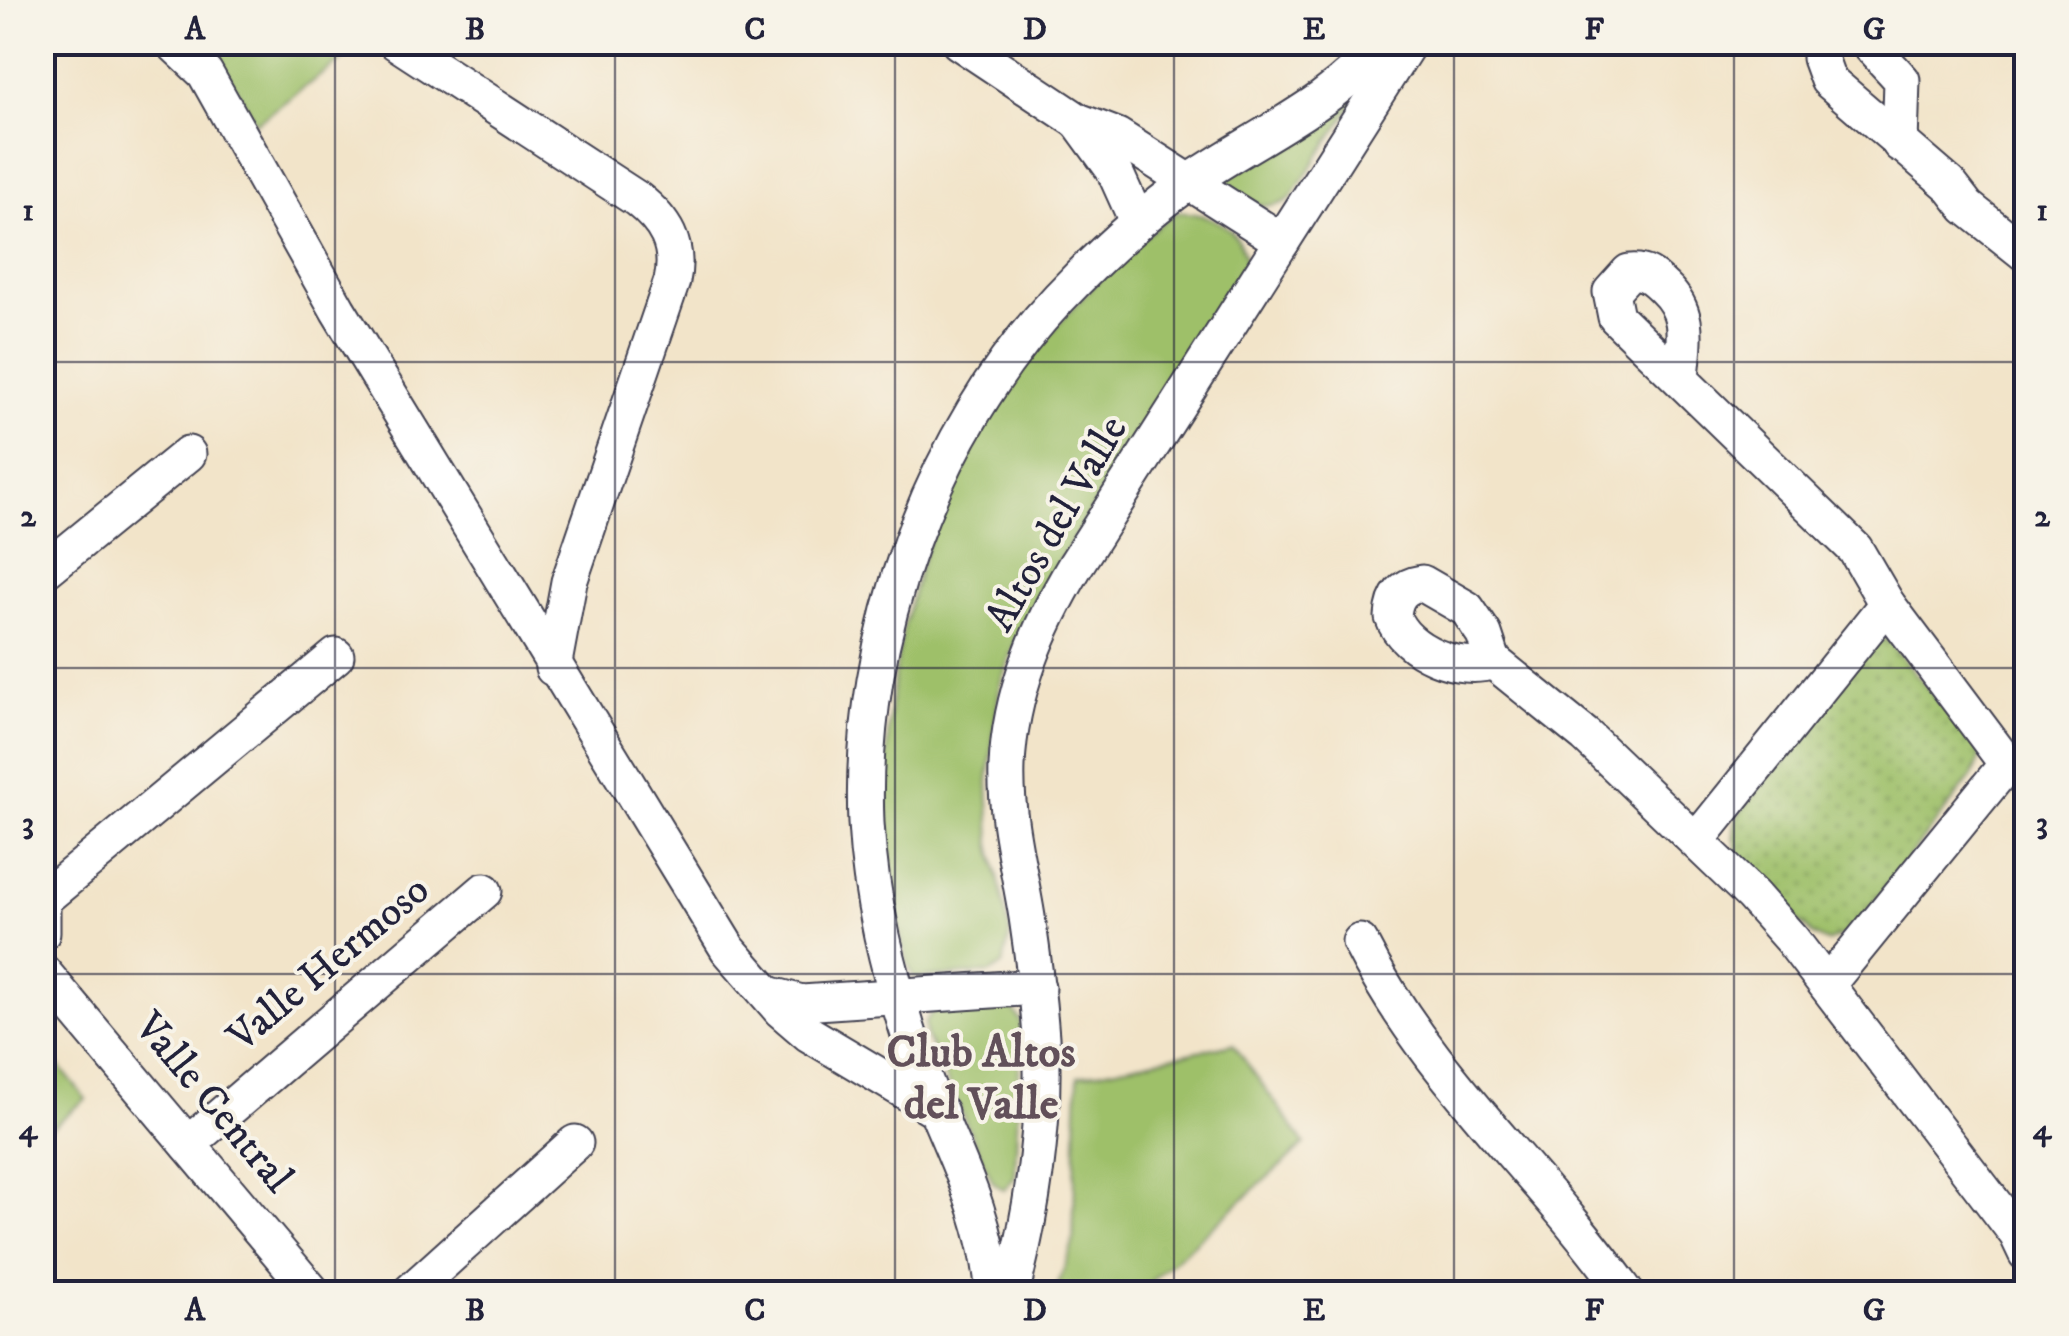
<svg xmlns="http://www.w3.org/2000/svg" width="2069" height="1336" font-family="'IM FELL DW Pica',serif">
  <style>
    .green { fill: #9ec069; stroke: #607152; stroke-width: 2.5 }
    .park { fill: url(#park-dots); stroke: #607152; stroke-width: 2.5 }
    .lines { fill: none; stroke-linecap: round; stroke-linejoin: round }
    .minor-casing { stroke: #413f50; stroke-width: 39 }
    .minor { stroke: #fff; stroke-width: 35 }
    .grid { fill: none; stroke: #22223b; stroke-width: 2.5; stroke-opacity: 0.55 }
    .labels { text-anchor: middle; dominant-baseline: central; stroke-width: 8; stroke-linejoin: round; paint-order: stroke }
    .street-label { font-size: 42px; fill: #22223b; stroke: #f7f3e8 }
    .neighbourhood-label { font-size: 45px; font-weight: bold; fill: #62505a; stroke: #f7f3e8 }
    .neatline { fill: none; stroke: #22223b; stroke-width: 4 }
    .grid-label { font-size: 32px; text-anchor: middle; font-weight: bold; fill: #22223b }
  </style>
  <defs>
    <pattern id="park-dots" width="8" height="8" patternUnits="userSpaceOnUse" patternTransform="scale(2.5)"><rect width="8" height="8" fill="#9ec069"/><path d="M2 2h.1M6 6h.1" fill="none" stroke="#809c58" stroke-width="1.8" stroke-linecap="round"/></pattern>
  </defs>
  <rect width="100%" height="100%" fill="#f7f3e8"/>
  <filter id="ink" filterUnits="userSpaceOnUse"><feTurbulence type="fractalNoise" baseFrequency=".01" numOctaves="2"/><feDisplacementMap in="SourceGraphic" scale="20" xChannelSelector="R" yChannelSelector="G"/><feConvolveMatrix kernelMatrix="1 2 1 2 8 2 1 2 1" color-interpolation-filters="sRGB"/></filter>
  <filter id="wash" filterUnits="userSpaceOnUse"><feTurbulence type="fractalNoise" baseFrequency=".0048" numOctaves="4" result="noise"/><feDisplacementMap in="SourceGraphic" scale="40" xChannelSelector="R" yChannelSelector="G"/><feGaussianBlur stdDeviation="2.25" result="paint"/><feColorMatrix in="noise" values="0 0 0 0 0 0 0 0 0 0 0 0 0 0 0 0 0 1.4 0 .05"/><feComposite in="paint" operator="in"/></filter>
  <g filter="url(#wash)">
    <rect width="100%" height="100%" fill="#f2e4c9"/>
    <g class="green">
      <path d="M 199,43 L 360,42 L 363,44 L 256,123 L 222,64 Z"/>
      <path d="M 1353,92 L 1360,93 L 1291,198 C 1270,214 1238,204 1228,180 L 1234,174 L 1297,137 Z"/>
      <path d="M 1177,212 C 1213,214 1238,225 1246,262 L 1052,573 L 1016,639 L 1000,684 L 988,782 L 991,844 L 1010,933 L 1003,965 L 990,973 L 914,978 C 899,946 898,917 893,883 C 865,670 927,468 1072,309 C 1106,273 1136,240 1177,212 Z"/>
      <path d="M 1009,1003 L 1021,1022 L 1015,1176 L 1004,1190 L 993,1182 L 926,1036 L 925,1023 L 933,1010 Z"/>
      <path d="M 1233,1044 L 1305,1144 L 1138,1293 L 1055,1293 L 1073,1243 L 1078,1076 Z"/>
      <path d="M 42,1045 L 86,1099 L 43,1134 L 42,1134 Z"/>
    </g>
    <path class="park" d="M 1886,638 L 1982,753 L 1972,776 L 1852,931 L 1827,942 L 1813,935 C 1784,905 1723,864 1736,818 L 1864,651 Z"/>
  </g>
  <g filter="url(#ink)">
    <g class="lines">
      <g class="minor-casing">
        <g id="minor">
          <path d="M 172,42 L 205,73 L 338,310 L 728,949 L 781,1010 L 809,1034 L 940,1112"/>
          <path d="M 396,42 L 637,199 C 665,221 680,245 672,281 L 569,582 L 553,668"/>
          <path d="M 959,42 L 1078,121 L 1117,136 L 1282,241"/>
          <path d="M 1823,42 L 1820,58 L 1828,80 L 1950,185 L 1967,207 L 2026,254"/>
          <path d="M 1867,42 L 1902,80 L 1900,144"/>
          <path d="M 1079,122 L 1114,170 L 1137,221"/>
          <path d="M 1681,379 C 1683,344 1693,315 1664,288 C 1653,277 1645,270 1629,272 L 1611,292 L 1616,317 L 1855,549 L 1887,604 L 2007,764 L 2026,775"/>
          <path d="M 42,573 L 188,454"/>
          <path d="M 1493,661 C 1461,673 1405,652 1393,617 C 1394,597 1402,586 1422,583 L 1467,609 L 1484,634 L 1493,661 L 1586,736 L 1752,895 L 1792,940 L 2017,1234 L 2026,1253"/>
          <path d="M 1698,839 L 1887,604"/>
          <path d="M 42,900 L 336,656"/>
          <path d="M 42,901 L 42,933"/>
          <path d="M 1360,942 C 1429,1079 1539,1170 1627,1294"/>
          <path d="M 42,971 L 314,1294"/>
          <path d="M 1827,985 L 2007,764"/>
          <path d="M 768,994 L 802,1003 L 1037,987"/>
          <path d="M 188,1144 L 484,891"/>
          <path d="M 408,1294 L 575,1143"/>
          <path d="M 994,1294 C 985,1195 940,1134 912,1044 C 889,973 870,899 866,823 C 858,637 931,434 1059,298 C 1099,256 1141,216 1188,183 C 1254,137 1332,106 1383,42"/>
          <path d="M 1011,1294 C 1032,1213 1046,1121 1041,1037 C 1038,997 1033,957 1027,917 C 1019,867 1005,817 1007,766 C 1010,694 1038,628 1075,566 L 1409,42"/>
        </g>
      </g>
      <use href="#minor" class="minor"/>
    </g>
  </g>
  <path class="grid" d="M 335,42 L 335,1294M 615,42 L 615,1294M 895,42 L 895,1294M 1174,42 L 1174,1294M 1454,42 L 1454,1294M 1734,42 L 1734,1294M 42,362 L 2026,362M 42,668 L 2026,668M 42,974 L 2026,974"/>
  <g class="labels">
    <g class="street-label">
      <text transform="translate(1057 524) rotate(-60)">Altos del Valle</text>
      <text transform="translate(329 964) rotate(-40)">Valle Hermoso</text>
      <text transform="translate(213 1103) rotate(50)">Valle Central</text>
    </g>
    <g class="neighbourhood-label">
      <text x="981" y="1053">Club Altos<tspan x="981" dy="52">del Valle</tspan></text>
    </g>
  </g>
  <rect width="2069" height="1336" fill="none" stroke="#f7f3e8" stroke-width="110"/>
  <rect x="55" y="55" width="1959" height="1226" class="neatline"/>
  <g class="grid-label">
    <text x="195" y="39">A</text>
    <text x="475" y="39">B</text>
    <text x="755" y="39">C</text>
    <text x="1035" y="39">D</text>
    <text x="1314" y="39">E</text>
    <text x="1594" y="39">F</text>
    <text x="1874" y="39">G</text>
    <text x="28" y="220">1</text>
    <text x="2042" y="220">1</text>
    <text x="28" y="526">2</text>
    <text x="2042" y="526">2</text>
    <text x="28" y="833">3</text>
    <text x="2042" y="833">3</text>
    <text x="28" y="1139">4</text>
    <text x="2042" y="1139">4</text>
    <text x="195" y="1320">A</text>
    <text x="475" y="1320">B</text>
    <text x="755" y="1320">C</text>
    <text x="1035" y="1320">D</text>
    <text x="1314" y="1320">E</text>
    <text x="1594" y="1320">F</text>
    <text x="1874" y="1320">G</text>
  </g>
</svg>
